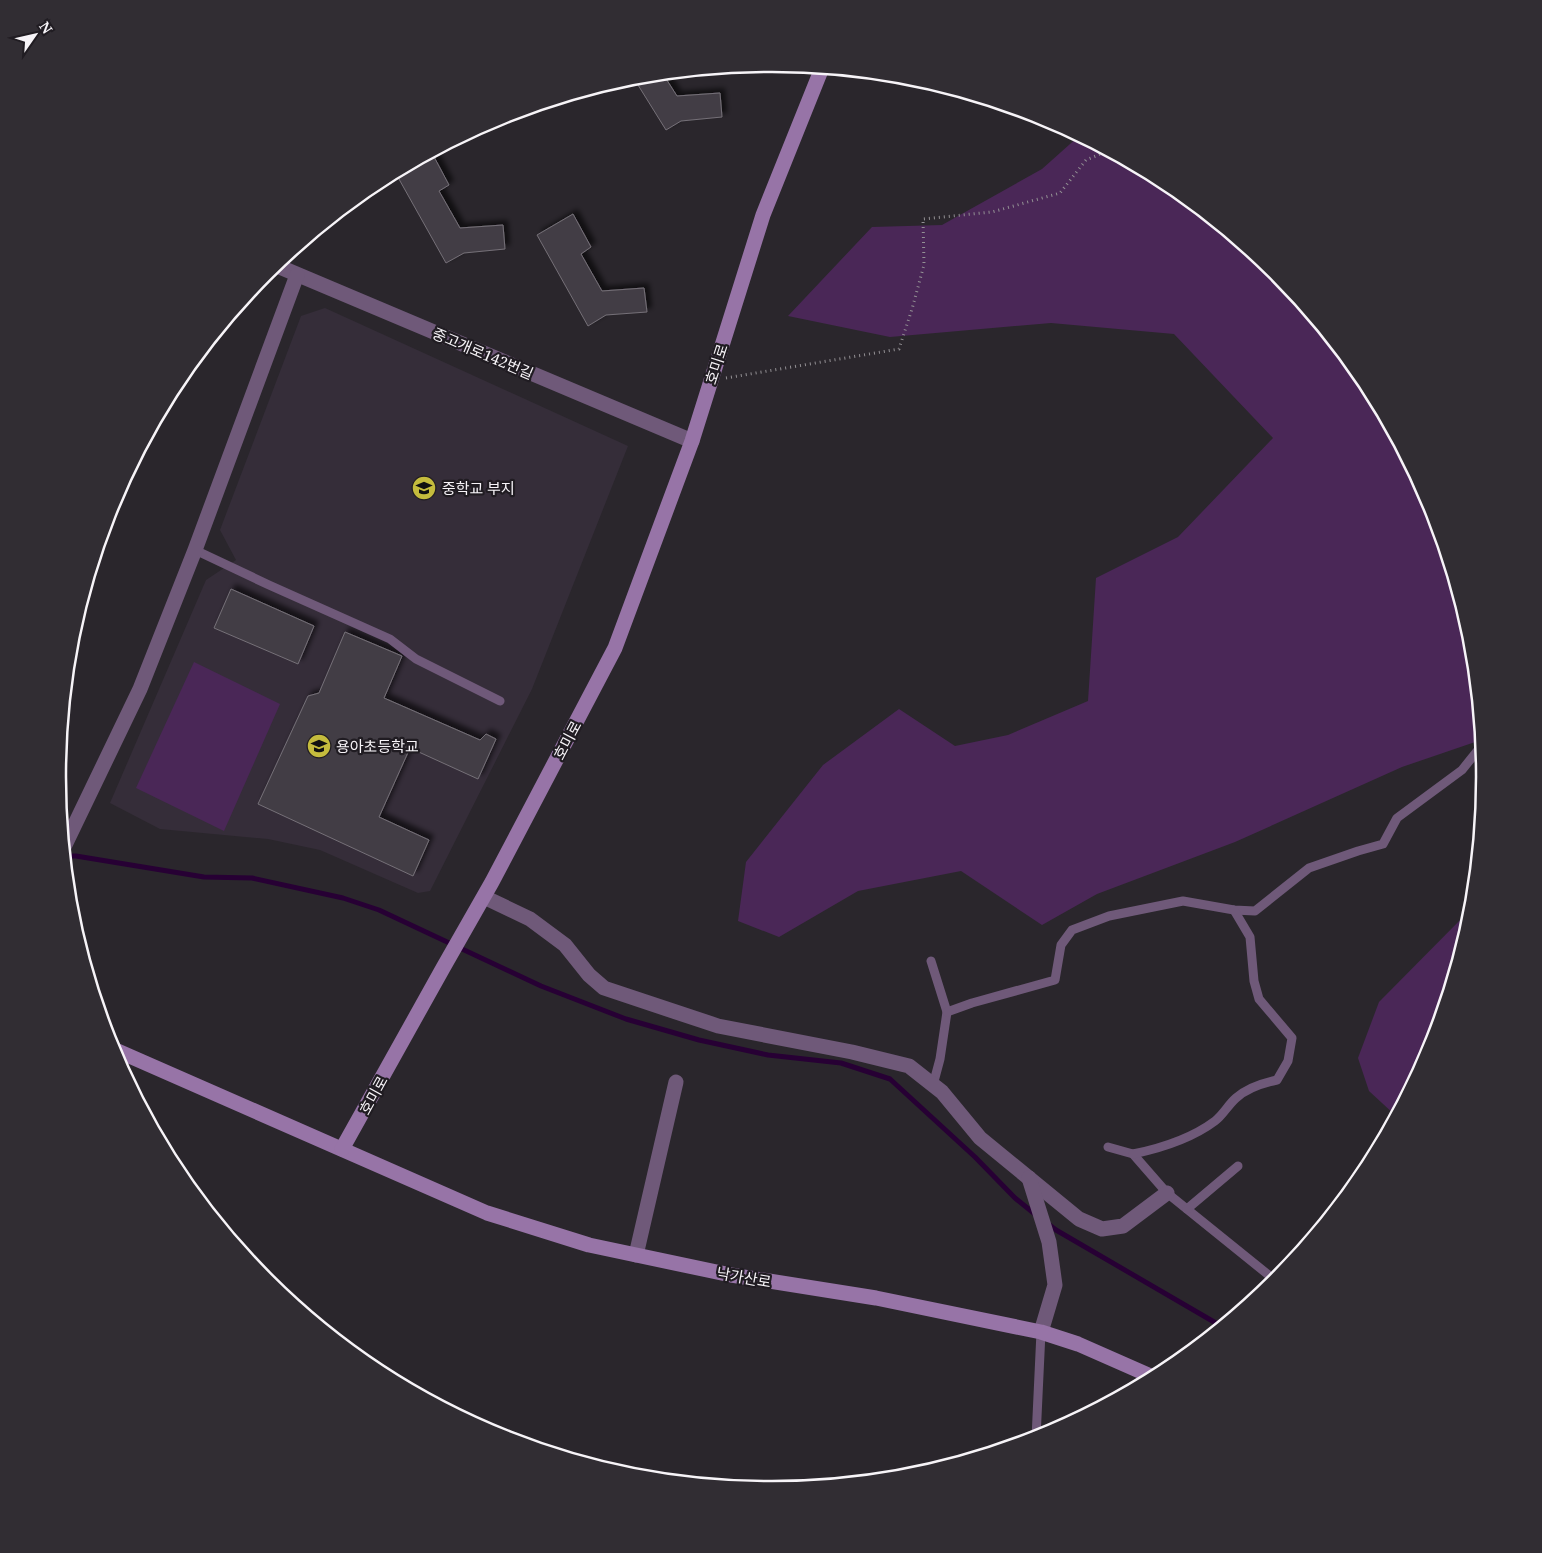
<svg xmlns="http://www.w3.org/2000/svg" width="1542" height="1553" font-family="'Noto Serif','Noto Sans KR',serif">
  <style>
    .built { fill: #352d39 }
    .green { fill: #4a2757 }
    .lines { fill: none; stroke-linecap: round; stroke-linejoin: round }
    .stream { stroke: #270034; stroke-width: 5 }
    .building { fill: #433e45; stroke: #757078; filter: url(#shadow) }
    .path { stroke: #939094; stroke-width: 3; stroke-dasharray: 1 4; stroke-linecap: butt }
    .lane { stroke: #6f5979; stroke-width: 9 }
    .street { stroke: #6f5979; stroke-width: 15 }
    .secondary { stroke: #9774a7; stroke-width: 15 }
    .labels { text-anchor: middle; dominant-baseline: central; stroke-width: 4.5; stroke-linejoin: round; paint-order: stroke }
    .street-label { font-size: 15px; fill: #f7f4f8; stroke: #201c22 }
    .poi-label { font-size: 15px; fill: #f7f4f8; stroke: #201c22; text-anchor: start }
    .rim { fill: none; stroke: #f7f4f8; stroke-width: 2.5 }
  </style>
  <defs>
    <filter id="shadow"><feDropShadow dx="4.5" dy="-4.5" stdDeviation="2.5" flood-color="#0009"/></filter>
  </defs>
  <rect width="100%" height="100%" fill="#2a262c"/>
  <path class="built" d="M 325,308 L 628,446 L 532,689 L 430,891 L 418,893 L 320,850 L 268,839 L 160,829 L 110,803 L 206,580 L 236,560 L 220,530 L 301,316 Z"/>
  <g class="green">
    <path d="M 1079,136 L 1168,183 L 1276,272 L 1364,380 L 1430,504 L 1471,638 L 1481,740 L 1402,767 L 1235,842 L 1097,894 L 1042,925 L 961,871 L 858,891 L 779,937 L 738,921 L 746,862 L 823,765 L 899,709 L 955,746 L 1008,735 L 1088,701 L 1096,578 L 1178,537 L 1273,438 L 1174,334 L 1051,323 L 890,337 L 788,316 L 872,227 L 942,225 L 1042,169 Z"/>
    <path d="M 194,662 L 280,704 L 224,831 L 136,788 Z"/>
    <path d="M 1471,909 L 1471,916 L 1430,1050 L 1395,1115 L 1369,1091 L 1358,1058 L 1379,1002 Z"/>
  </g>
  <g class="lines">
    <g class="stream">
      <path d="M 65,856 L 76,856 L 204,877 L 252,878 L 343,898 L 379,910 L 541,986 L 626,1019 L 699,1040 L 768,1055 L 841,1063 L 890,1079 L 975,1157 L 1015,1198 L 1036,1215"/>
      <path d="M 1047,1223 L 1056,1230 L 1221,1326"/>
    </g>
  </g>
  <g class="building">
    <path d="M 663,74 L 677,96 L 720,93 L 722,117 L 681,121 L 666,130 L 633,77 Z"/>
    <path d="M 432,153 L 449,185 L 439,191 L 460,228 L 503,225 L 505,249 L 464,253 L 446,263 L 395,172 Z"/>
    <path d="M 573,214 L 591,247 L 581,254 L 602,291 L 644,288 L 647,312 L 606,315 L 588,326 L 537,235 Z"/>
    <path d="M 231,589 L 314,626 L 298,664 L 214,628 Z"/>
    <path d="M 345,632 L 402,656 L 384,698 L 480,740 L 486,734 L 496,739 L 478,779 L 410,748 L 379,817 L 429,840 L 413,876 L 258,804 L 308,696 L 319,693 Z"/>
  </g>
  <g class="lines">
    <path class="path" d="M 726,378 L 899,349 L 912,309 L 924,265 L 923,219 L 992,212 L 1060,193 L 1086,160 L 1108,151"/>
    <g class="lane">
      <path d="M 195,550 L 269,585 L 390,639 L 416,659 L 500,701"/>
      <path d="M 931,961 L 947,1012 L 940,1059 L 933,1085"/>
      <path d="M 947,1012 L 972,1003 L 1055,980 L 1061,945 L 1072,930 L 1109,916 L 1183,901 L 1234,910 L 1255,911 L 1309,868 L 1358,851 L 1383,844 L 1397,818 L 1462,770 L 1478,750 L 1482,749"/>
      <path d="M 1108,1147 L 1133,1154 L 1167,1193 L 1276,1281"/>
      <path d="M 1133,1154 C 1162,1148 1191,1139 1215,1121 C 1223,1115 1228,1105 1236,1098 C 1247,1088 1263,1083 1277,1080 L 1288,1061 L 1292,1038 L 1259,999 L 1254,981 L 1250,937 L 1234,910"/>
      <path d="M 1187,1209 L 1238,1166"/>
      <path d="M 1036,1438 L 1041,1332"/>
    </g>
    <g class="street">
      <path d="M 275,265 L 692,441"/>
      <path d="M 64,847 L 140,689 L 195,550 L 297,275"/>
      <path d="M 484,897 L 530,919 L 565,945 L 589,975 L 604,988 L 718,1026 L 852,1052 L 909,1066 L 942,1092 L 980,1138 L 1079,1219 L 1102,1229 L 1123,1226 L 1167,1193"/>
      <path d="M 1029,1178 L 1049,1242 L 1055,1285 L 1041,1332"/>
      <path d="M 636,1255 L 676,1082"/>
    </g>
    <g class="secondary">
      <path d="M 111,1048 L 487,1213 L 589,1245 L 731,1275 L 876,1298 L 1041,1332 L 1078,1344 L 1153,1377"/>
      <path d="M 342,1149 L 443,968 L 492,882 L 615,648 L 692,441 L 763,215 L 822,68"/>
    </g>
  </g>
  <defs>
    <g id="school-disc" transform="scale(1.25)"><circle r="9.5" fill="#c5bc3d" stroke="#201c22"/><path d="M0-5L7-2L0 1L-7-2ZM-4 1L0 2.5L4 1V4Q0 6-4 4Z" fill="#111"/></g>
  </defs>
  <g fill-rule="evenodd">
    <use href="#school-disc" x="424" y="488"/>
    <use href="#school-disc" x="319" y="746"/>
  </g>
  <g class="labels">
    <g class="street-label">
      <text transform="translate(483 353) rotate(23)">중고개로142번길</text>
      <text transform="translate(716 364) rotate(-72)">호미로</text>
      <text transform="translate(567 740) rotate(-62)">호미로</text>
      <text transform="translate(373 1095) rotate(-61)">호미로</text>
      <text transform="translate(744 1277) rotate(10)">낙가산로</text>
    </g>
    <g class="poi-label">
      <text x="442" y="488">중학교 부지</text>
      <text x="336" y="746">용아초등학교</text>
    </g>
  </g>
  <path d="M0 0H1542V1553H0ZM770 72H772A704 704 0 0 1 1476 776V777A704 704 0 0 1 772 1481H770A704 704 0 0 1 66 777V776A704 704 0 0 1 770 72Z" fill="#312d33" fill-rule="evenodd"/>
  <path class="rim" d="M770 72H772A704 704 0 0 1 1476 776V777A704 704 0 0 1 772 1481H770A704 704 0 0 1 66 777V776A704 704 0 0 1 770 72Z"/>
  <g transform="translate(35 35) rotate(56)" stroke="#201c22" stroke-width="4" paint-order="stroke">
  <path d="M0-4L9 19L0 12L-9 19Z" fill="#f7f4f8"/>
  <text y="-8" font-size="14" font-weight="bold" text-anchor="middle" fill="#f7f4f8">N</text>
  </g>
</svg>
